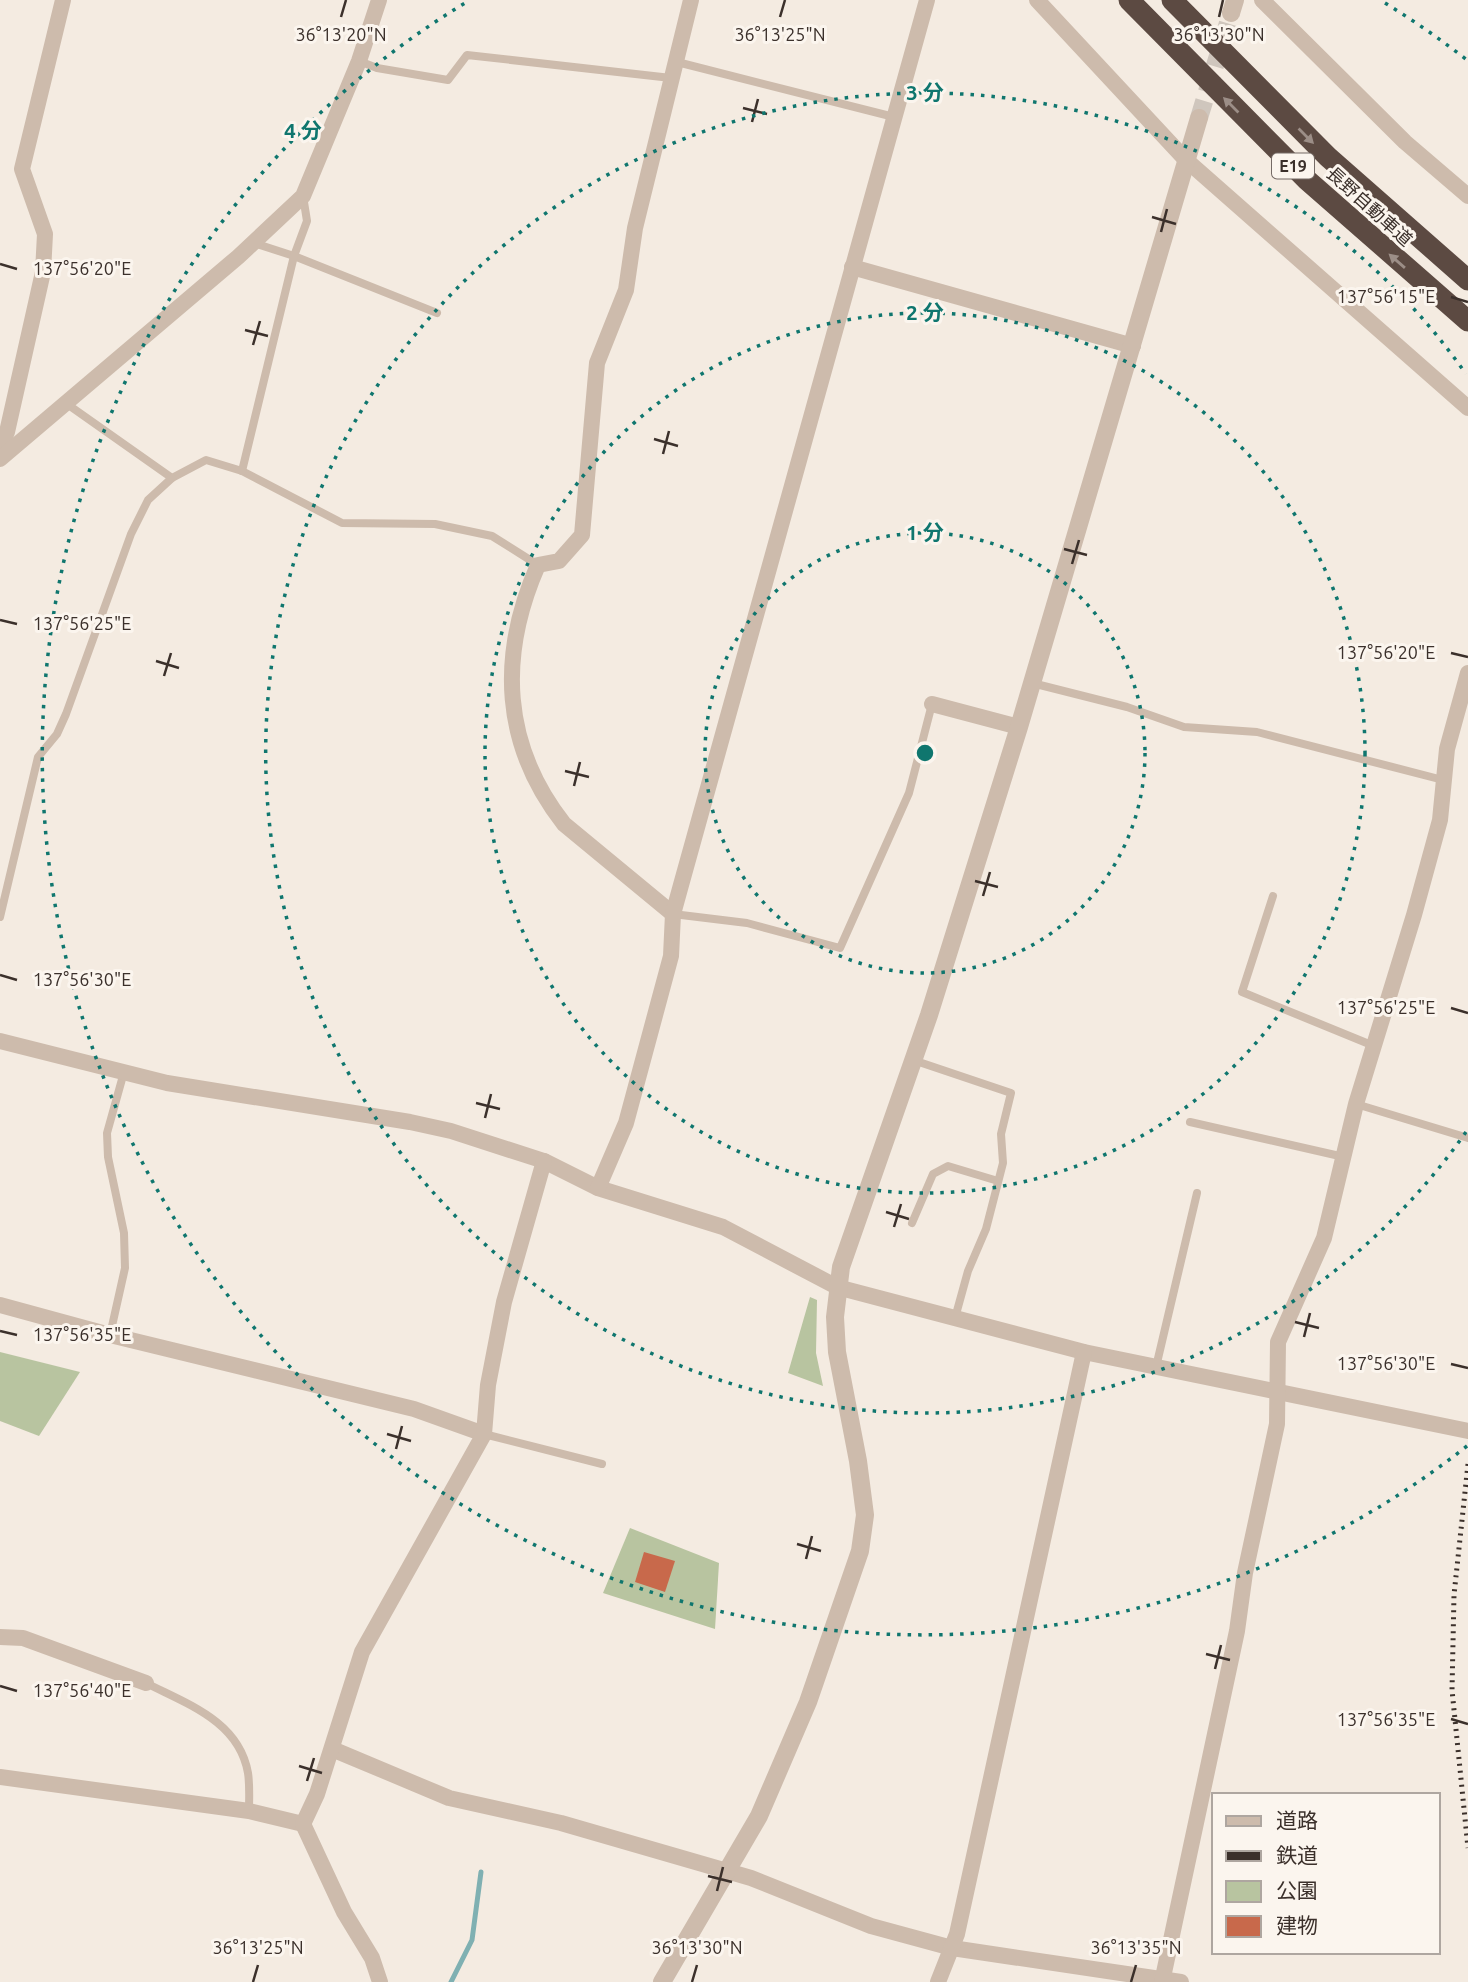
<svg xmlns="http://www.w3.org/2000/svg" width="1468" height="1982" font-family="Ubuntu,'Noto Sans JP',sans-serif">
  <style>
    .green { fill: #b8c4a0 }
    .lines { fill: none; stroke-linecap: round; stroke-linejoin: round }
    .stream { stroke: #7fb0b2; stroke-width: 5 }
    .building { fill: #c8694b }
    .tertiary-tunnel { stroke: #cfc6bd; stroke-width: 18; stroke-dasharray: 18 9; stroke-linecap: butt }
    .service { stroke: #cdbbac; stroke-width: 8 }
    .minor { stroke: #cdbbac; stroke-width: 16 }
    .tertiary { stroke: #cdbbac; stroke-width: 18 }
    .motorway { stroke: #5c4a42; stroke-width: 21 }
    .rail { stroke: #3b302b; stroke-width: 5; stroke-dasharray: 2 5; stroke-linecap: butt }
    .oneway { fill: #9c8e87 }
    .ticks { fill: none; stroke: #3b302b; stroke-width: 2.5 }
    .ring { fill: none; stroke: #0f766e; stroke-width: 3.5; stroke-dasharray: 3.5 7 }
    .labels { text-anchor: middle; dominant-baseline: central; stroke-width: 6; stroke-linejoin: round; paint-order: stroke }
    .shield { fill: #fbf5ee; stroke: #756b66; stroke-width: 2 }
    .shield-label { font-size: 16px; font-weight: bold; fill: #3b302b }
    .street-label { font-size: 18px; fill: #3b302b; stroke: #fbf5ee }
    .ticks-label { font-size: 18px; text-anchor: middle; fill: #3b302b; stroke: #fbf5ee; stroke-width: 6; stroke-linejoin: round; paint-order: stroke }
    .centre { fill: #0f766e; stroke: #fbf5ee; stroke-width: 3.5 }
    .ring-label { font-size: 21px; text-anchor: middle; font-weight: bold; fill: #0f766e; stroke: #fbf5ee; stroke-width: 6; stroke-linejoin: round; paint-order: stroke }
  </style>
  <rect width="100%" height="100%" fill="#f4ebe1"/>
  <g class="green">
    <path d="M 810,1297 L 817,1300 L 816,1353 L 823,1386 L 788,1373 Z"/>
    <path d="M 0,1352 L 80,1372 L 39,1436 L 0,1421 Z"/>
    <path d="M 630,1528 L 719,1563 L 715,1629 L 603,1593 Z"/>
  </g>
  <g class="lines">
    <path class="stream" d="M 451,1982 L 472,1940 L 481,1872"/>
  </g>
  <path class="building" d="M 644,1552 L 675,1561 L 665,1592 L 635,1582 Z"/>
  <g class="lines">
    <path class="tertiary-tunnel" d="M 1199,118 L 1231,13"/>
    <g class="service">
      <path d="M 359,61 L 377,68 L 448,80 L 467,55 L 671,78"/>
      <path d="M 677,62 L 894,117"/>
      <path d="M 254,243 L 294,256 L 437,313"/>
      <path d="M 67,404 L 172,478 L 206,460 L 242,471 L 342,523 L 435,524 L 492,536 L 538,565"/>
      <path d="M 242,471 L 294,256 L 307,221 L 303,196"/>
      <path d="M 1032,683 L 1127,707 L 1184,727 L 1257,732 L 1443,780"/>
      <path d="M 1273,896 L 1242,992 L 1374,1046"/>
      <path d="M 673,914 L 747,923 L 840,948 L 909,793 L 932,704"/>
      <path d="M 0,917 L 38,757 L 57,734 L 66,714 L 131,534 L 148,500 L 172,478"/>
      <path d="M 913,1060 L 1011,1093 L 1001,1134 L 1003,1163 L 986,1229 L 968,1271 L 955,1318"/>
      <path d="M 1356,1104 L 1468,1138"/>
      <path d="M 1190,1122 L 1344,1157"/>
      <path d="M 912,1223 L 933,1174 L 948,1166 L 998,1181"/>
      <path d="M 110,1335 L 125,1268 L 124,1233 L 108,1157 L 107,1133 L 124,1072"/>
      <path d="M 1156,1367 L 1197,1193"/>
      <path d="M 484,1434 L 602,1464"/>
      <path d="M 146,1683 C 187,1704 239,1721 248,1773 C 250,1786 249,1799 249,1811"/>
    </g>
    <g class="minor">
      <path d="M 1037,0 L 1185,159 L 1468,408"/>
      <path d="M 1262,0 L 1405,142 L 1468,196"/>
      <path d="M 852,267 L 1133,346"/>
      <path d="M 0,448 L 7,432 L 43,272 L 45,234 L 22,169 L 63,0"/>
      <path d="M 0,459 L 238,257 L 303,196 L 359,61 L 379,0"/>
      <path d="M 932,704 L 1019,727"/>
      <path d="M 673,914 L 564,824 C 502,745 498,656 538,565 L 559,561 L 582,535 L 597,363 L 626,290 L 635,228 L 691,0"/>
      <path d="M 0,1041 L 167,1083 L 410,1122 L 451,1131 L 544,1161 L 598,1188 L 723,1227 L 837,1287 L 1084,1352 L 1468,1431"/>
      <path d="M 598,1188 L 626,1123 L 671,956 L 673,914 L 681,885 L 927,0"/>
      <path d="M 0,1305 L 110,1335 L 414,1409 L 484,1434"/>
      <path d="M 0,1637 L 23,1638 L 146,1683"/>
      <path d="M 332,1749 L 449,1798 L 561,1823 L 751,1878 L 871,1926 L 952,1948 L 1181,1982"/>
      <path d="M 0,1777 L 249,1811 L 303,1824"/>
      <path d="M 380,1982 L 372,1958 L 344,1912 L 303,1824 L 317,1794 L 362,1652 L 484,1434 L 488,1385 L 504,1302 L 544,1161"/>
      <path d="M 938,1982 L 957,1934 L 1084,1352"/>
      <path d="M 1162,1982 L 1237,1631 L 1245,1573 L 1277,1424 L 1278,1342 L 1324,1238 L 1356,1104 L 1414,915 L 1440,820 L 1447,749 L 1468,673"/>
    </g>
    <g class="tertiary">
      <path d="M 1231,13 L 1235,0"/>
      <path d="M 662,1982 L 759,1816 L 808,1702 L 860,1551 L 865,1515 L 858,1461 L 837,1352 L 835,1317 L 841,1267 L 929,1015 L 1019,727 L 1199,118"/>
    </g>
    <g class="motorway">
      <path d="M 1129,0 L 1307,180 L 1468,321"/>
      <path d="M 1172,0 L 1328,157 L 1468,280"/>
    </g>
    <path class="rail" d="M 1468,1464 L 1454,1595 L 1452,1690 L 1468,1848"/>
  </g>
  <defs><path id="oneway-solid" d="M-6-.8H1V-3.2L6.5 0L1 3.2V.8H-6Z" transform="scale(1.75)"/></defs>
  <g class="oneway">
    <use href="#oneway-solid" transform="translate(1231 105) rotate(-135)"/>
    <use href="#oneway-solid" transform="translate(1306 136) rotate(45)"/>
    <use href="#oneway-solid" transform="translate(1397 261) rotate(-139)"/>
  </g>
  <path class="ticks" d="M 341,17 L 346,0M 780,17 L 785,0M 1219,17 L 1223,0M 743,108 L 767,114M 752,122 L 758,99M 1152,217 L 1176,224M 1161,232 L 1167,209M 0,264 L 17,269M 1451,297 L 1468,302M 245,330 L 268,336M 253,345 L 260,321M 654,439 L 678,446M 663,454 L 669,431M 1064,549 L 1087,555M 1072,564 L 1079,540M 0,620 L 17,624M 1451,653 L 1468,657M 156,661 L 179,668M 164,676 L 171,653M 565,771 L 589,777M 574,786 L 580,762M 975,881 L 998,887M 983,896 L 990,872M 0,975 L 17,980M 1451,1008 L 1468,1013M 476,1103 L 500,1109M 485,1118 L 491,1094M 886,1212 L 909,1219M 894,1227 L 901,1204M 1295,1322 L 1319,1328M 0,1331 L 17,1335M 1304,1337 L 1310,1313M 1451,1364 L 1468,1368M 387,1434 L 411,1441M 396,1449 L 402,1426M 797,1544 L 821,1551M 806,1559 L 812,1536M 1206,1654 L 1230,1660M 1215,1669 L 1221,1645M 0,1686 L 17,1691M 1451,1719 L 1468,1724M 299,1766 L 322,1773M 307,1781 L 314,1758M 708,1876 L 732,1882M 717,1891 L 723,1867M 253,1982 L 258,1965M 692,1982 L 697,1965M 1131,1982 L 1136,1965"/>
  <g class="ring">
    <circle cx="925" cy="753" r="220"/>
    <circle cx="925" cy="753" r="440"/>
    <path d="M1466 1132A660 660 0 1 1 1466 374"/>
    <path d="M1467 1446A880 880 0 1 1 465 3M1385 3A880 880 0 0 1 1467 60"/>
  </g>
  <g class="labels">
    <rect class="shield" x="1272" y="153.5" width="42" height="25" rx="5"/>
    <g class="shield-label">
      <text x="1293" y="166">E19</text>
    </g>
    <g class="street-label">
      <text transform="translate(1370 206) rotate(42)">長野自動車道</text>
    </g>
  </g>
  <g class="ticks-label">
    <text x="341" y="41">36°13'20"N</text>
    <text x="780" y="41">36°13'25"N</text>
    <text x="1219" y="41">36°13'30"N</text>
    <text x="82" y="275">137°56'20"E</text>
    <text x="1386" y="303">137°56'15"E</text>
    <text x="82" y="630">137°56'25"E</text>
    <text x="1386" y="659">137°56'20"E</text>
    <text x="82" y="986">137°56'30"E</text>
    <text x="1386" y="1014">137°56'25"E</text>
    <text x="82" y="1341">137°56'35"E</text>
    <text x="1386" y="1370">137°56'30"E</text>
    <text x="82" y="1697">137°56'40"E</text>
    <text x="1386" y="1726">137°56'35"E</text>
    <text x="258" y="1954">36°13'25"N</text>
    <text x="697" y="1954">36°13'30"N</text>
    <text x="1136" y="1954">36°13'35"N</text>
  </g>
  <circle cx="925" cy="753" r="10" class="centre"/>
  <g class="ring-label">
    <text x="925" y="100">3 分</text>
    <text x="303" y="138">4 分</text>
    <text x="925" y="320">2 分</text>
    <text x="925" y="540">1 分</text>
  </g>
  <rect x="1212" y="1793" width="228" height="161" fill="#fbf5ee" stroke="#aea6a0" stroke-width="2"/>
  <rect x="1226" y="1816" width="35" height="10" fill="#cdbbac" stroke="#aea6a0" stroke-width="2"/>
  <text x="1276" y="1828" font-size="21" fill="#3b302b">道路</text>
  <rect x="1226" y="1851" width="35" height="10" fill="#3b302b" stroke="#aea6a0" stroke-width="2"/>
  <text x="1276" y="1863" font-size="21" fill="#3b302b">鉄道</text>
  <rect x="1226" y="1881" width="35" height="21" fill="#b8c4a0" stroke="#aea6a0" stroke-width="2"/>
  <text x="1276" y="1898" font-size="21" fill="#3b302b">公園</text>
  <rect x="1226" y="1916" width="35" height="21" fill="#c8694b" stroke="#aea6a0" stroke-width="2"/>
  <text x="1276" y="1933" font-size="21" fill="#3b302b">建物</text>
</svg>
